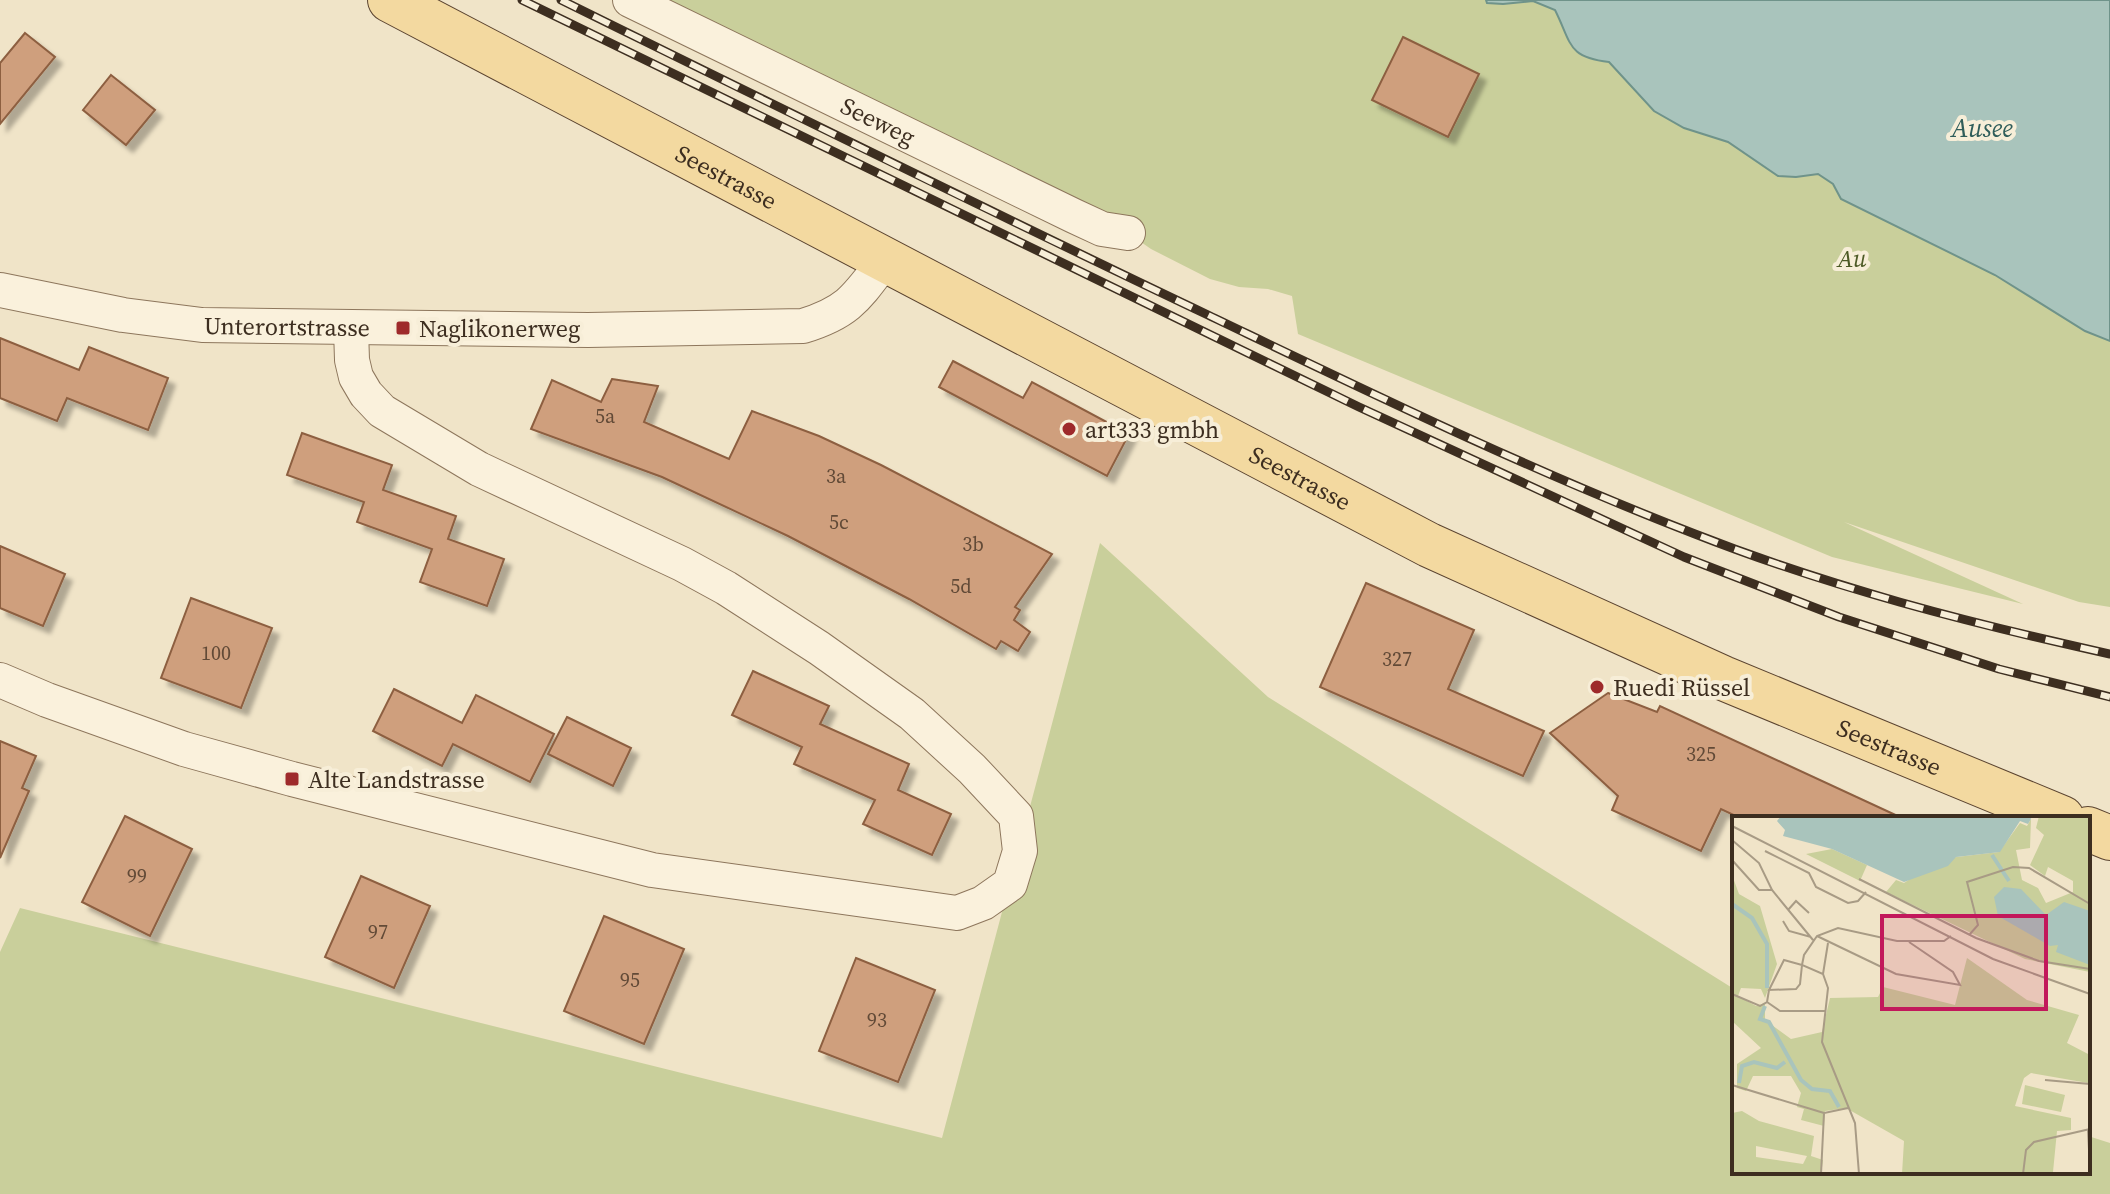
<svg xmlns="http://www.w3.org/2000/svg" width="2110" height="1194" font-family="'Source Serif 4',serif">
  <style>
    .green { fill: #c9cf9b }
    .water { fill: #a9c4bc; stroke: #6f938a; stroke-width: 2 }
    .building { fill: #cf9f7d; stroke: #8d5f41; stroke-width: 2; filter: url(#shadow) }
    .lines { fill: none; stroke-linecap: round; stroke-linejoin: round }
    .minor-casing { stroke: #8d765c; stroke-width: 36 }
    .primary-casing { stroke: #5b4430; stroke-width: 46 }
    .minor { stroke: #faf1dc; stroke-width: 34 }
    .primary { stroke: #f3d9a0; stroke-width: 44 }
    .rail-casing { stroke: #3d2e20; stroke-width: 9 }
    .rail { stroke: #f7eed8; stroke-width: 6; stroke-dasharray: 18; stroke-linecap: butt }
    .poi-dot { fill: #9e2a2b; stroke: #f7eed8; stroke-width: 3 }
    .labels { text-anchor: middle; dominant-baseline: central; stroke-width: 8; stroke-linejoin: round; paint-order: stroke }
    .number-label { font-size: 20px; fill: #624a37 }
    .street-label { font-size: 24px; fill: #3d2e20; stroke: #f7eed8 }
    .park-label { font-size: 24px; font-style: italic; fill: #4d5a26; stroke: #f7eed8 }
    .poi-label { font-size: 24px; fill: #3d2e20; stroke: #f7eed8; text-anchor: start }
    .water-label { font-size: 26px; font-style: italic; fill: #2f5d5a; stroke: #f7eed8 }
    .inset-river { fill: none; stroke: #a9c4bc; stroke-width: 4 }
    .inset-road { fill: none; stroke: #a89b85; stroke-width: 2 }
    .view { fill: #c2185b; fill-opacity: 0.15; stroke: #c2185b; stroke-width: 4 }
    .inset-edge { fill: none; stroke: #3d2e20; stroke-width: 4 }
  </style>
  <defs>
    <filter id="shadow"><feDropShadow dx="7" dy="7" stdDeviation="2" flood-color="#0004"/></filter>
  </defs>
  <rect width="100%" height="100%" fill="#f0e4c8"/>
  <g class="green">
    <path d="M 630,0 L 2110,0 L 2110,607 L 2079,602 L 1844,522 L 2023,604 L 1832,557 L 1298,334 L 1292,296 L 1268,289 L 1239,287 L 1210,279 L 1151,249 L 1128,233 Z"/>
    <path d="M 1100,543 L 1268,697 L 1734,989 L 1734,1172 L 2088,1172 L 2088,1136 L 2110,1143 L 2110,1194 L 0,1194 L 0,952 L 20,908 L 942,1138 Z"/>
  </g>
  <path class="water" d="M 1486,0 L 2110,0 L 2110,341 L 2085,331 L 1995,275 L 1841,199 L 1833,184 L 1818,174 L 1796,177 L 1778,176 L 1728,142 L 1684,128 L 1654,111 L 1609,62 C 1567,57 1572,44 1555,10 L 1533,1 L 1503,4 L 1487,3 Z"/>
  <g class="building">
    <path d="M 25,33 L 55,57 L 0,124 L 0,63 Z"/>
    <path d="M 1403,37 L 1479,74 L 1448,137 L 1372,100 Z"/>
    <path d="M 111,75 L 155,110 L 126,145 L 83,110 Z"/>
    <path d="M 0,338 L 79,370 L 89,347 L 168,378 L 148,430 L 67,398 L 57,421 L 0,398 Z"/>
    <path d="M 953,361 L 1023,398 L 1032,382 L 1129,434 L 1107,476 L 939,387 Z"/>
    <path d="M 612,379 L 658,386 L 644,422 L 729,459 L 752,411 L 819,436 L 881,465 L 1052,554 L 1015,607 L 1020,610 L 1014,620 L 1030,632 L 1018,651 L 1001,641 L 996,649 L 909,599 L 788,536 L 662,477 L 531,429 L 552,380 L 601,402 Z"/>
    <path d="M 302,433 L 392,465 L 383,490 L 456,516 L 448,539 L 504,559 L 487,606 L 420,582 L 432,549 L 357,522 L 364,502 L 287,475 Z"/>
    <path d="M 0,546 L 65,574 L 43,626 L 0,608 Z"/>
    <path d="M 1366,583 L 1474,630 L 1448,689 L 1544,731 L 1523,776 L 1320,687 Z"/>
    <path d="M 191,598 L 272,628 L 241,708 L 161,678 Z"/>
    <path d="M 753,671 L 829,706 L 820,724 L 909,764 L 898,790 L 951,814 L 932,855 L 863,824 L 875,800 L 794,764 L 802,747 L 732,715 Z"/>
    <path d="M 394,689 L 462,723 L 476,695 L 554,734 L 530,782 L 453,744 L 442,766 L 373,731 Z"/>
    <path d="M 1608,693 L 1657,712 L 1660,706 L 1902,818 L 1740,818 L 1721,809 L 1701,851 L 1612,810 L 1618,796 L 1550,733 Z"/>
    <path d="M 567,717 L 631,748 L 613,786 L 548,754 Z"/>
    <path d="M 0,741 L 36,756 L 22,788 L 29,791 L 0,858 Z"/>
    <path d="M 125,816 L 192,849 L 150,936 L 82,902 Z"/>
    <path d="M 361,876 L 430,906 L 394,988 L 325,957 Z"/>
    <path d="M 604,916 L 684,949 L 644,1044 L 564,1011 Z"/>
    <path d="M 856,958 L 935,990 L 898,1082 L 819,1051 Z"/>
  </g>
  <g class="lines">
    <g class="minor-casing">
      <g id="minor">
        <path id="s1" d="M 630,0 L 1074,216 L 1102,229 L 1128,233"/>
        <path id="s2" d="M 0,290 L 123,315 L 202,325 L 588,330 L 803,326 C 849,312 857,297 885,260"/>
        <path d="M 0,680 L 47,700 L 184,749 L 292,779 L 652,870 L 957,913 L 983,903 L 1010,884 L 1020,851 L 1016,816 L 972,769 L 912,714 L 819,648 L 726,588 L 682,564 L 479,469 L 382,411 L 366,394 L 356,377 L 352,360 L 351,329"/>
      </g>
    </g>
    <g class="primary-casing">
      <g id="primary">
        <path id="s3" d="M 390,0 L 1429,545 L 1723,678 L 2062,818"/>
        <path d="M 2088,829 L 2110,838"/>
      </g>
    </g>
    <use href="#minor" class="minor"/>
    <use href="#primary" class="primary"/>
    <g class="rail-casing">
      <g id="rail">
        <path d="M 522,0 L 1359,407 L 1684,557 L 1839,617 L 1999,669 L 2110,697"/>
        <path d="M 561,0 C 776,106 991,212 1208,315 C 1369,392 1529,470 1695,534 C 1830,587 1969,623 2110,654"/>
      </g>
    </g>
    <use href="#rail" class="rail"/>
  </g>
  <g class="poi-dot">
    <rect x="395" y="320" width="16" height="16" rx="4"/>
    <circle cx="1069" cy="429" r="8"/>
    <circle cx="1597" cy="687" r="8"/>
    <rect x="284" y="771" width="16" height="16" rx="4"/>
  </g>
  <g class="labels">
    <g class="number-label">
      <text x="605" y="416">5a</text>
      <text x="836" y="476">3a</text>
      <text x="839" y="522">5c</text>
      <text x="973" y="544">3b</text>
      <text x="961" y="586">5d</text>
      <text x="216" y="653">100</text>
      <text x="1397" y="659">327</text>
      <text x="1701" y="754">325</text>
      <text x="137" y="876">99</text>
      <text x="378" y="932">97</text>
      <text x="630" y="980">95</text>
      <text x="877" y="1020">93</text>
    </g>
    <g class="street-label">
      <text stroke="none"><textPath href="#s1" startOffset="276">Seeweg</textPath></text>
      <text stroke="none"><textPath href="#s3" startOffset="380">Seestrasse</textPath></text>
      <text stroke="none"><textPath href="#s2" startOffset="290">Unterortstrasse</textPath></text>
      <text stroke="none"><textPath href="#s3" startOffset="1028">Seestrasse</textPath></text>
      <text stroke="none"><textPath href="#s3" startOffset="1676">Seestrasse</textPath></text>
    </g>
    <g class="park-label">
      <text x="1852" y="258">Au</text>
    </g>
    <g class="poi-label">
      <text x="419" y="328">Naglikonerweg</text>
      <text x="1085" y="429">art333 gmbh</text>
      <text x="1613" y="687">Ruedi Rüssel</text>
      <text x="308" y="779">Alte Landstrasse</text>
    </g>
    <g class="water-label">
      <text x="1982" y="128">Ausee</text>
    </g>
  </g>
  <g transform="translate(1732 816)">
    <rect width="358" height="358" fill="#f0e4c8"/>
    <path d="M 307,0 L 358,0 L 358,156 L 293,143 L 154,76 L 164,64 L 172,67 L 208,43 L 267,36 L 288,7 L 295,10 L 299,3 L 298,32 L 284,34 L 290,64 L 306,72 L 314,87 L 341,76 L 341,65 L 316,51 L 313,60 L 298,49 L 312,19 L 304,12 ZM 100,33 L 135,49 L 128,65 L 74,38 ZM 0,59 L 7,78 L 28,90 L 45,148 L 33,182 L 29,173 L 9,172 L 6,180 L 24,190 L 33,187 L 33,204 L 59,223 L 90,216 L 98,182 L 146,181 L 151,171 L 223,189 L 235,142 L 295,184 L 347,199 L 335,227 L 358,239 L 356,267 L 299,257 L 292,262 L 283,290 L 339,302 L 339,314 L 325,315 L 321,356 L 325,358 L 170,358 L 172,325 L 114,292 L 93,295 L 92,310 L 69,304 L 72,293 L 65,291 L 69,277 L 59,260 L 21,260 L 14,275 L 5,272 L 5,248 L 29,232 L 0,205 ZM 293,269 L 333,279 L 329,296 L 290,288 ZM 10,295 L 27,305 L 82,320 L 79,340 L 91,344 L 89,358 L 0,358 L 0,297 ZM 24,330 L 75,340 L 71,348 L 24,341 Z" fill="#c9cf9b" fill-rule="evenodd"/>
    <path d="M 49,0 L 298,0 L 299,3 L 296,8 L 288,5 L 268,36 L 224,41 L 216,50 L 172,66 L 100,33 L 51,20 L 53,14 L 45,5 ZM 272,71 L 289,73 L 314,99 L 332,86 L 358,95 L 358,149 L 324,136 L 326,129 L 318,130 L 266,100 L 262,81 Z" fill="#a9c4bc"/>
    <path class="inset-river" d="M 260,39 L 277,65M 0,88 L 20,102 L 35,128 L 35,172M 33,190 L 28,203 L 37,206 L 69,264 L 80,273 L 98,275 L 107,291M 7,267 L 10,250 L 22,246 L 45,252 L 53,246"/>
    <path class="inset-road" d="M 0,10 L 261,143 L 358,178M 0,24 L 27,47 L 40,74 L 81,124M 33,35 L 77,57 L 84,71 L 116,87 L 126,85 L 134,76M 0,44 L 27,74 L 40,74M 127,63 L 244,122 L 307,145 L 358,153M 56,94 L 64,85 L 77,97M 51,105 L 57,115 L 79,121M 238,118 L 246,109 L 235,66 L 281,51 L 297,52 L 358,88M 85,120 L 164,158 L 228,169 L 221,156 L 177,126M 52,144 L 70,149 L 68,168 L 64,173 L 37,174 ZM 91,158 L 96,127M 0,178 L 28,190 L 35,186 L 37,174M 35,186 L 48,195 L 94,195M 313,264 L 358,268M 0,269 L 92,297M 356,314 L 358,354M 89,358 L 92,297 L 116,292M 127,358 L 123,307 L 90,226 L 96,172 L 91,158 L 70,149 L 72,139 L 85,120 L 106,112 L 165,125 L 212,125 L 219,120M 291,358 L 294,334 L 302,326 L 358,313"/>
    <path class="view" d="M 150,100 L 314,100 L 314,193 L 150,193 Z"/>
    <rect width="358" height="358" class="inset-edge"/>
  </g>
</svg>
